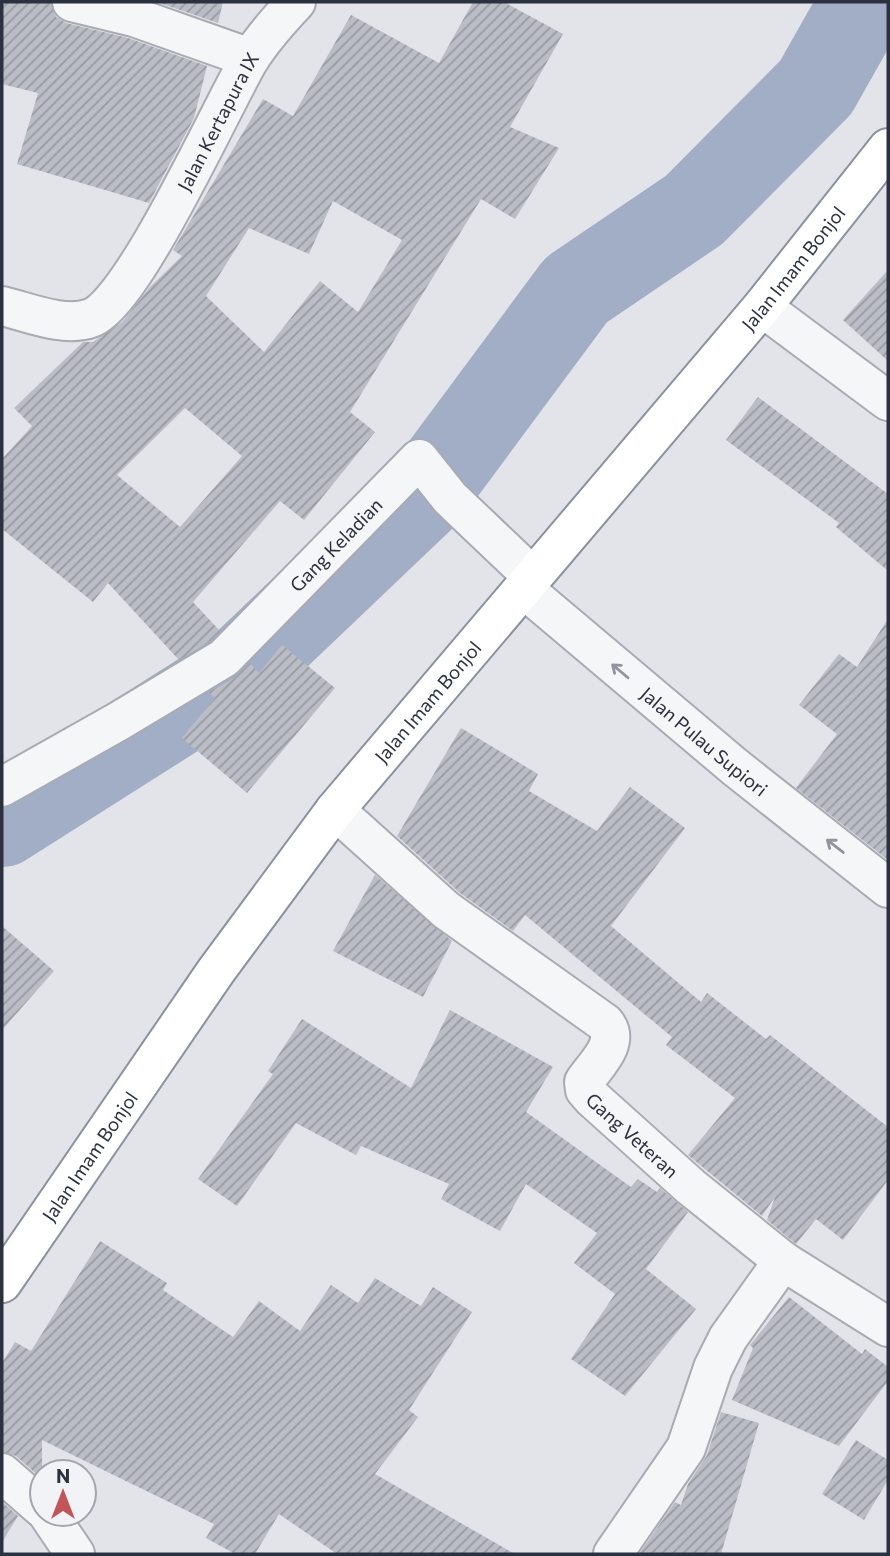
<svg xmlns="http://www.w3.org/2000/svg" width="890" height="1556" font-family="Commissioner,sans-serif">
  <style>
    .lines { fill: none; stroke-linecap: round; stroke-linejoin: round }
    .river { stroke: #a2aec5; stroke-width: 88 }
    .building { fill: url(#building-hatch); fill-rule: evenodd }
    .minor-casing { stroke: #a8abb3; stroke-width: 42 }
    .highway-casing { stroke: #8b919e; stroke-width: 42 }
    .minor { stroke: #f5f6f8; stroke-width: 38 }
    .highway { stroke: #fff; stroke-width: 38 }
    .oneway { stroke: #90949c }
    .labels { text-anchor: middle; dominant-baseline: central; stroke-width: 6; stroke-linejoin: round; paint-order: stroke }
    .street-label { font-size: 19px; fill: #2c313f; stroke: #f2f3f7 }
  </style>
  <defs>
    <pattern id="building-hatch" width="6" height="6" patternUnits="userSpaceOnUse" patternTransform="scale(1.75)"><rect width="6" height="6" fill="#babdc5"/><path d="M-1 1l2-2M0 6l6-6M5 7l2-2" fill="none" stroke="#979aa1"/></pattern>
  </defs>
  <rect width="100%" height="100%" fill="#e3e4e9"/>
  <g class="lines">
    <path class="river" d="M 2,823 L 234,676 L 424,495 L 576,290 L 694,210 L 816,87 L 864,2"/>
  </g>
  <g class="building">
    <path d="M 2,2 L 51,2 L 56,17 L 66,23 L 128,38 L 207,66 L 194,118 L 149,203 L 17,164 L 38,93 L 2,84 Z"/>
    <path d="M 157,2 L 223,2 L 218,23 Z"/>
    <path d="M 473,2 L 504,2 L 563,34 L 510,127 L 559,148 L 515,219 L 481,199 L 350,412 L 375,432 L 304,520 L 280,501 L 193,602 L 220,631 L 210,641 L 179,660 L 108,583 L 93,602 L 2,529 L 2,459 L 32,426 L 14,408 L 83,342 L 93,342 L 122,322 L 150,287 L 182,256 L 173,250 L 263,99 L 293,116 L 351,15 L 439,63 ZM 333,201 L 402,240 L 358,312 L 320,281 L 264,352 L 206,296 L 249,228 L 309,254 ZM 185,408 L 242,456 L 180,527 L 117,475 Z"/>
    <path d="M 888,270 L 888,361 L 843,320 Z"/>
    <path d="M 758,397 L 888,494 L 888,571 L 836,527 L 839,523 L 726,440 Z"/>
    <path d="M 888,619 L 888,860 L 796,788 L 837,734 L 799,705 L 839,654 L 857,667 Z"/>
    <path d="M 282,645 L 335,688 L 247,793 L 182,738 L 215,698 L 209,692 L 236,677 L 250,663 L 259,673 Z"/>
    <path d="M 461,728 L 538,774 L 529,791 L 597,831 L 630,787 L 685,828 L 611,926 L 701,1002 L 707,993 L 766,1039 L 770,1035 L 888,1127 L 888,1180 L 843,1240 L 816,1219 L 796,1244 L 767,1220 L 775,1197 L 762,1216 L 688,1155 L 735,1098 L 666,1045 L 672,1037 L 525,915 L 513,931 L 460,893 L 397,836 Z"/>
    <path d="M 375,875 L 452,941 L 423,997 L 333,951 Z"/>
    <path d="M 2,926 L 54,971 L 2,1030 Z"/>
    <path d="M 450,1010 L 553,1067 L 526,1112 L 631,1187 L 638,1179 L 657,1192 L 660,1188 L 688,1212 L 646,1269 L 696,1309 L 625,1396 L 571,1359 L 615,1294 L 574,1263 L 597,1233 L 526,1184 L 500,1231 L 441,1199 L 449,1184 L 361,1146 L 356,1155 L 296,1123 L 237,1206 L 198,1179 L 273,1074 L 268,1071 L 302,1019 L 411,1088 Z"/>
    <path d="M 100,1241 L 167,1283 L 163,1290 L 233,1337 L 259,1301 L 300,1331 L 331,1285 L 358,1303 L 375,1278 L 421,1306 L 433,1287 L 472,1312 L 409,1410 L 418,1417 L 375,1474 L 515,1554 L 337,1554 L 279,1514 L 255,1554 L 235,1554 L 206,1538 L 214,1524 L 42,1440 L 42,1479 L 16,1456 L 2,1452 L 2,1363 L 15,1342 L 31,1351 Z"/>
    <path d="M 789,1297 L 862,1354 L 865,1349 L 888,1367 L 888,1381 L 839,1446 L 732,1400 L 753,1348 L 750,1345 Z"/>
    <path d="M 721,1412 L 759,1423 L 721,1554 L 639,1554 L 675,1502 L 681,1505 L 688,1484 L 707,1455 Z"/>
    <path d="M 856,1440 L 888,1460 L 888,1480 L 864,1520 L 822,1494 Z"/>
    <path d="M 2,1502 L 18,1516 L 2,1542 Z"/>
  </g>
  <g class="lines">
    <g class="minor-casing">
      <g id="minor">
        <path d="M 72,2 L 134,17 L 250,58"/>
        <path id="s1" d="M 2,306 C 28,312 64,328 91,318 C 133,303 221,108 249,60 C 262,39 279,20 296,2"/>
        <path d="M 762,307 L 888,401"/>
        <path id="s2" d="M 524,589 L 735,767 L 888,888"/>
        <path id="s3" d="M 2,787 L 119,721 L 224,658 L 419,459 L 450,498 L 533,577"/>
        <path id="s4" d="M 335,810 L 446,910 L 605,1023 C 621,1043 596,1064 584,1082 L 585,1090 L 592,1098 L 691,1187 L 783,1261 L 888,1327"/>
        <path d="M 2,1473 L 42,1508"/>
        <path d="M 48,1514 L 75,1554"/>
        <path d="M 613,1554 L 686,1448 L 713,1368 L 728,1338 L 783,1261"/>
      </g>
    </g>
    <g class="highway-casing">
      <g id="highway">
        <path id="s5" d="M 2,1283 L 216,971 L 335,810 L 762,307 L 888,148"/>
      </g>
    </g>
    <use href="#minor" class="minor"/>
    <use href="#highway" class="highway"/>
  </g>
  <defs><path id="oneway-shaft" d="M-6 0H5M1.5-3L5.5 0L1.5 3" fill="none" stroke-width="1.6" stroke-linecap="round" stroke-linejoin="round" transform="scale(1.75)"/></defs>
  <g class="oneway">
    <use href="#oneway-shaft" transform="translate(620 671) rotate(-140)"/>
    <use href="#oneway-shaft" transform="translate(835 846) rotate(-142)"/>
  </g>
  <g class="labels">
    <g class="street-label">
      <text stroke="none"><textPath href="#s1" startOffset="327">Jalan Kertapura IX</textPath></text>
      <text stroke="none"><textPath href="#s5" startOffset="1288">Jalan Imam Bonjol</textPath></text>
      <text stroke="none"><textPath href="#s3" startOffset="416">Gang Keladian</textPath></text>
      <text stroke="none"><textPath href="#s5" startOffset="721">Jalan Imam Bonjol</textPath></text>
      <text stroke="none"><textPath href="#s2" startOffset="236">Jalan Pulau Supiori</textPath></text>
      <text stroke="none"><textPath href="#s4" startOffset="486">Gang Veteran</textPath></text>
      <text stroke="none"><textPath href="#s5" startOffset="154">Jalan Imam Bonjol</textPath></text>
    </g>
  </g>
  <rect width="890" height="1556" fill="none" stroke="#2c313f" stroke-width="7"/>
  <g transform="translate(63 1493)"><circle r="33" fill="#f2f3f7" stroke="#a3a5ad" stroke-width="2"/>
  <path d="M0-5L12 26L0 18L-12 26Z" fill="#c05659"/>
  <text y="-10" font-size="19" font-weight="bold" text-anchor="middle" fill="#2c313f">N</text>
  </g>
</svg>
